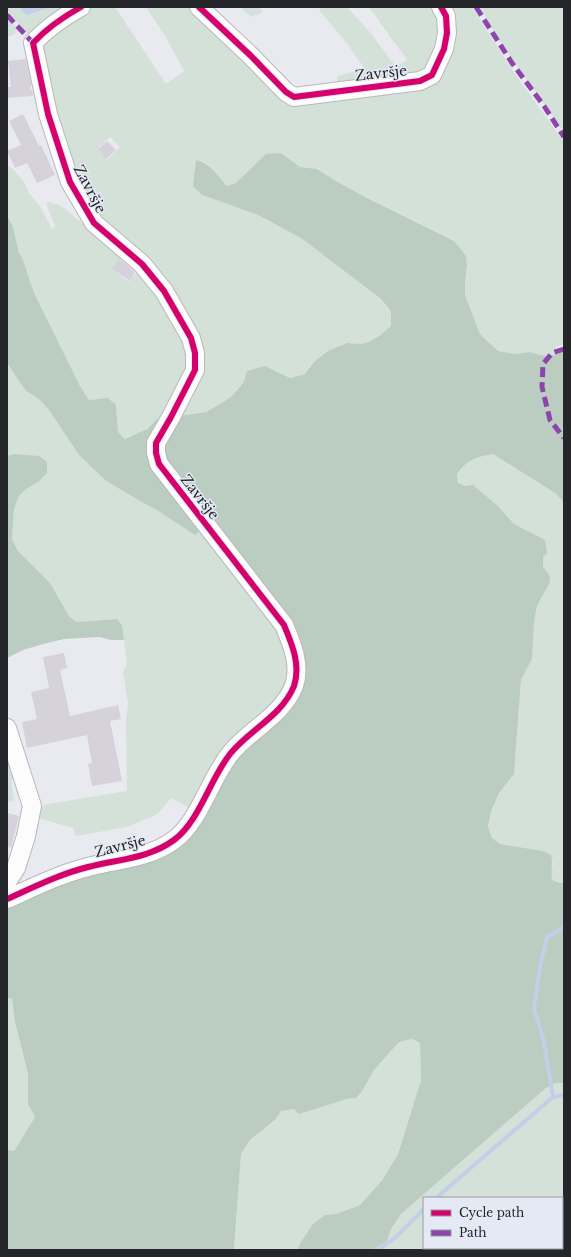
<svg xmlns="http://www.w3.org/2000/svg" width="571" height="1257" font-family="'Libre Baskerville',serif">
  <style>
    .green { fill: #d4e1d8; fill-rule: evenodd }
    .forest { fill: #bbcdc1 }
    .water { fill: #c1cfe8 }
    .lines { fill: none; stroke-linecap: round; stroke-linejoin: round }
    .stream { stroke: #c1cfe8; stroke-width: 4 }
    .building { fill: #d5d2db }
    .minor-casing { stroke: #b6b8bc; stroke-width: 20 }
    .minor { stroke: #fcfcfd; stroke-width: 18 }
    .quiet { stroke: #8e44ad; stroke-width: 5; stroke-dasharray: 10 5; stroke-linecap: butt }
    .cycleway-casing { stroke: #e5e9f4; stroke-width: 8 }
    .cycleway { stroke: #d6006c; stroke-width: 6 }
    .labels { text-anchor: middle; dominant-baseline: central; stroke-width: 3; stroke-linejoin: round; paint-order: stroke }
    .street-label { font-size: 14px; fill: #24262a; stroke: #e5e9f4 }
  </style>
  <rect width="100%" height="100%" fill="#e8eaf0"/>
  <g class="green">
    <path d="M 7,7 L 20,7 L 21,10 L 27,15 L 51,7 L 74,7 L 28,34 L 7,10 Z"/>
    <path d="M 88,7 L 115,7 L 166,84 L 184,71 L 164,34 L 146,7 L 192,7 L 285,97 L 434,79 L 447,7 L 472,7 L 515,74 L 564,142 L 564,344 L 555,347 L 557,353 L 551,356 L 540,355 L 530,352 L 515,354 L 498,351 L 480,334 L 465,295 L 465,282 L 467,266 L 454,241 L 367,198 L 336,181 L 317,169 L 300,167 L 281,153 L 236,183 L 227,186 L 214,172 L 203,161 L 196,160 L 202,195 L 258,215 L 301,238 L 381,299 L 391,311 L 391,326 L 379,336 L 369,342 L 361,344 L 347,343 L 315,361 L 305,374 L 290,378 L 276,371 L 248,371 L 244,382 L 232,396 L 222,403 L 206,412 L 174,417 L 199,350 L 102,224 L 80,185 L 54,106 L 42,46 L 50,30 ZM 110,137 L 120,147 L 107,160 L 98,148 Z"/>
    <path d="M 240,7 L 259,7 L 263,12 L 251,17 Z"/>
    <path d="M 322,7 L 347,7 L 369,31 L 396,67 L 407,60 L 369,7 L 435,7 L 443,22 L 428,71 L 337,86 L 337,76 L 365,69 L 346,42 L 319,10 Z"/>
    <path d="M 480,7 L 564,7 L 564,132 L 499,40 Z"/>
    <path d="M 7,18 L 16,28 L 15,34 L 7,37 Z"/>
    <path d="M 7,166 L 12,168 L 24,182 L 29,193 L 42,209 L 52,229 L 55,226 L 46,203 L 49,202 C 68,207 67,212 81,222 C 87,227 94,229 100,233 C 132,256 159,285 177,321 C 182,329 188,339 190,349 C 194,370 176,401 165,419 L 157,419 C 148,428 138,435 126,439 L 118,432 L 116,405 L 108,398 L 89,400 L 80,386 L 34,293 L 22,257 L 19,253 L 13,227 L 7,215 ZM 120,257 L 139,269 L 129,282 L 112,269 Z"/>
    <path d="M 7,363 L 26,391 L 40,400 L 49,410 L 79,455 L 105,480 L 138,500 L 160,512 L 203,529 L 274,616 L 292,659 L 287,692 L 193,810 L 171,798 L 158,814 L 127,827 L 76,836 L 73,828 L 35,817 L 38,808 L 48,804 L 127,791 L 126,721 L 128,704 L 123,671 L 127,663 L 122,625 L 117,619 L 76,622 L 69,616 L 50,583 L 18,551 L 12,539 L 14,509 L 19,496 L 26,489 L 38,482 L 13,454 L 7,456 Z"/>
    <path d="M 493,454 L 555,493 L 564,502 L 564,883 L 560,883 L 552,880 L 551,873 L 553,863 L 543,851 L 500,844 L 492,838 L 488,826 L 491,812 L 499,793 L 514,774 L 521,680 L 532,659 L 534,623 L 537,606 L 550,582 L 550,576 L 543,568 L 543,557 L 528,531 L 514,524 L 498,506 L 458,483 L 457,474 C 465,461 478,456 493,454 Z"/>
    <path d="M 7,759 L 11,759 L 17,778 L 11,780 L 14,801 L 7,802 Z"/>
    <path d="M 7,998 L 12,999 L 15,1022 L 28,1074 L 28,1104 L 35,1117 L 14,1151 L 7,1150 Z"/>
    <path d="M 412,1039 L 420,1043 L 421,1080 L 398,1154 L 383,1179 L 360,1205 L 336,1214 L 325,1215 L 301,1242 L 297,1250 L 234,1250 L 241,1154 L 250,1140 L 276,1119 L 281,1111 L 356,1098 L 374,1070 L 399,1042 Z"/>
    <path d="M 555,1083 L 564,1083 L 564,1250 L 392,1250 L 389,1248 L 385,1250 L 373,1250 L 387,1241 L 391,1229 L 401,1214 L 546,1088 ZM 424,1198 L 562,1198 L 562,1248 L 424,1248 Z"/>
  </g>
  <g class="forest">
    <path d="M 281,153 L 300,167 L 317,169 L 336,181 L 367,198 L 454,241 L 466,256 L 467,266 L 465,282 L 465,295 L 480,334 L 498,351 L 515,354 L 530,352 L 540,355 L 551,356 L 564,351 L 564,502 L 555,493 L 493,454 C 478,456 465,461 457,474 L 458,483 L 465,486 L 473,485 L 498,506 L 514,524 L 545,540 L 547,553 L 543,557 L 543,567 L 550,576 L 550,582 L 537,606 L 534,623 L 532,659 L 521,680 L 514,774 L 499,793 L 491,812 L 488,826 L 492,838 L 500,844 L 543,851 L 551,855 C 553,863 551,871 552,880 L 560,883 L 564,883 L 564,1083 L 555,1083 L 546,1088 L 401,1214 L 391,1229 L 387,1241 L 373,1250 L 297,1250 L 301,1242 L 313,1224 L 325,1215 L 336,1214 L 360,1205 L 383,1179 L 398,1154 L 421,1080 L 420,1043 L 412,1039 L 399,1042 L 374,1070 L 362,1091 L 356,1098 L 347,1099 L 299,1114 L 294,1109 L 281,1111 L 276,1119 L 250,1140 L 241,1154 L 234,1250 L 7,1250 L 7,1150 L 14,1151 L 35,1117 L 28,1104 L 28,1074 L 15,1022 L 12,999 L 7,998 L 7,908 L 14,905 L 42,887 L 169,849 L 223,770 L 273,719 L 299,653 L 160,451 L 174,417 L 206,412 L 222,403 L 232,396 L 244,382 L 247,371 L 265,366 L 290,378 L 305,374 L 315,361 L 328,351 L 347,343 L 361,344 L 369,342 L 379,336 L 391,326 L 391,311 L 381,299 L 301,238 L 258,215 L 202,195 L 193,186 L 196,160 C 209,162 218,176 227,186 L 236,183 L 266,154 Z"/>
    <path d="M 7,215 L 13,227 L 19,253 L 22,257 L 34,293 L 80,386 L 89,400 L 108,398 L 116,405 L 118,432 L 125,439 L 147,429 L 157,419 L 165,419 L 152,443 L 203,529 L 195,535 L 160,512 L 138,500 L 105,480 L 79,455 L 49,410 L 40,400 L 26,391 L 7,363 Z"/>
    <path d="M 13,454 L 39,456 L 47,462 L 47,473 L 38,482 L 26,489 L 19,496 L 14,509 L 12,539 L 18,551 L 50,583 L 69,616 L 76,622 L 117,619 L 122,625 L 124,640 L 111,640 L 99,637 L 64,639 L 43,644 L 23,650 L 7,658 L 7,456 Z"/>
  </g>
  <path class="water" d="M 21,7 L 52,7 L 27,15 L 21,10 Z"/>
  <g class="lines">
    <g class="stream">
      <path d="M 553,1097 L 564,1095"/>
      <path d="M 436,1198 L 553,1097 L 544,1042 L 534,1008 L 540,967 L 547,937 L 564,927"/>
      <path d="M 378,1250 L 396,1237 L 424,1209"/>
    </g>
  </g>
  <g class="building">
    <path d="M 26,59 L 31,83 L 30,90 L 32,90 L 33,96 L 7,98 L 7,87 L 11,87 L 8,61 Z"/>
    <path d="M 23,114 L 39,146 L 41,145 L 55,175 L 37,183 L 27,163 L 15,168 L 7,151 L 21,145 L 9,121 Z"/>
    <path d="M 107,141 L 116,150 L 106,159 L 98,149 Z"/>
    <path d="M 119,258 L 135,272 L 130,281 L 112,269 Z"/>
    <path d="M 64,653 L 67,668 L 60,670 L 70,716 L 118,705 L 121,719 L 110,721 L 122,781 L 92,786 L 88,764 L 92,763 L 87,735 L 27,748 L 22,722 L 37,719 L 31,692 L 49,688 L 43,657 Z"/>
    <path d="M 7,813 L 19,816 L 11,848 L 7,846 Z"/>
  </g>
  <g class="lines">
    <g class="minor-casing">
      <g id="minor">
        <path d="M 199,7 L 251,56 L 286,92 L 294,97 L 420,81 L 432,75 L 444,49 L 447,33 L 446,16 L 441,7"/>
        <path d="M 7,728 L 32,806 L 26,836 L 16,868 L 7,882"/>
        <path d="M 7,899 C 34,887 60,874 88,867 C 118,859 148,859 174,840 C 199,822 210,779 230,754 C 249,730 282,716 294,686 C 301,665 292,644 284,625 L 159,464 L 156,453 L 156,443 L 171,417 L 195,370 L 195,353 L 191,338 L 164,291 L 142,264 L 94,223 L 70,182 L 48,114 L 33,43 C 47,28 63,17 81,7"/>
      </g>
    </g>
    <use href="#minor" class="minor"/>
    <g class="quiet">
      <path d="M 476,7 L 512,63 L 544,106 L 564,137"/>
      <path d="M 7,15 L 33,43"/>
      <path d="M 564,349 L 552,353 L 543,364 L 542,387 L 550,420 L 564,438"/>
    </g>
    <g class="cycleway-casing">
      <g id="cycleway">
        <path d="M 199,7 L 251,56 L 286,92 L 294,97 L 420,81 L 432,75 L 444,49 L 447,33 L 446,16 L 441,7"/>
        <path d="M 7,899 C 34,887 60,874 88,867 C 118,859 148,859 174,840 C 199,822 210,779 230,754 C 249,730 282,716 294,686 C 301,665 292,644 284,625 L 159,464 L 156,453 L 156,443 L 171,417 L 195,370 L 195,353 L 191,338 L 164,291 L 142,264 L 94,223 L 70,182 L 48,114 L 33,43 C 47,28 63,17 81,7"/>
      </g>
    </g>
    <use href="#cycleway" class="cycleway"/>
  </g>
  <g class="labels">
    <g class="street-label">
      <text transform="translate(381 73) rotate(-6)">Završje</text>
      <text transform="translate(90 189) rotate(62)">Završje</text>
      <text transform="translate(200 497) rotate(52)">Završje</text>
      <text transform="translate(120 846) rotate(-14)">Završje</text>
    </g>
  </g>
  <rect width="571" height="1257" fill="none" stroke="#24262a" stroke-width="16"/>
  <rect x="423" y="1197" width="140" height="52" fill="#e5e9f4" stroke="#989ba3"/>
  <rect x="431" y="1210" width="20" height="6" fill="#d6006c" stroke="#989ba3"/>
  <text x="459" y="1217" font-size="12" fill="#24262a">Cycle path</text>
  <rect x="431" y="1230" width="20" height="6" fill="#8e44ad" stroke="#989ba3"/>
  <text x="459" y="1237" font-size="12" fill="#24262a">Path</text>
</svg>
